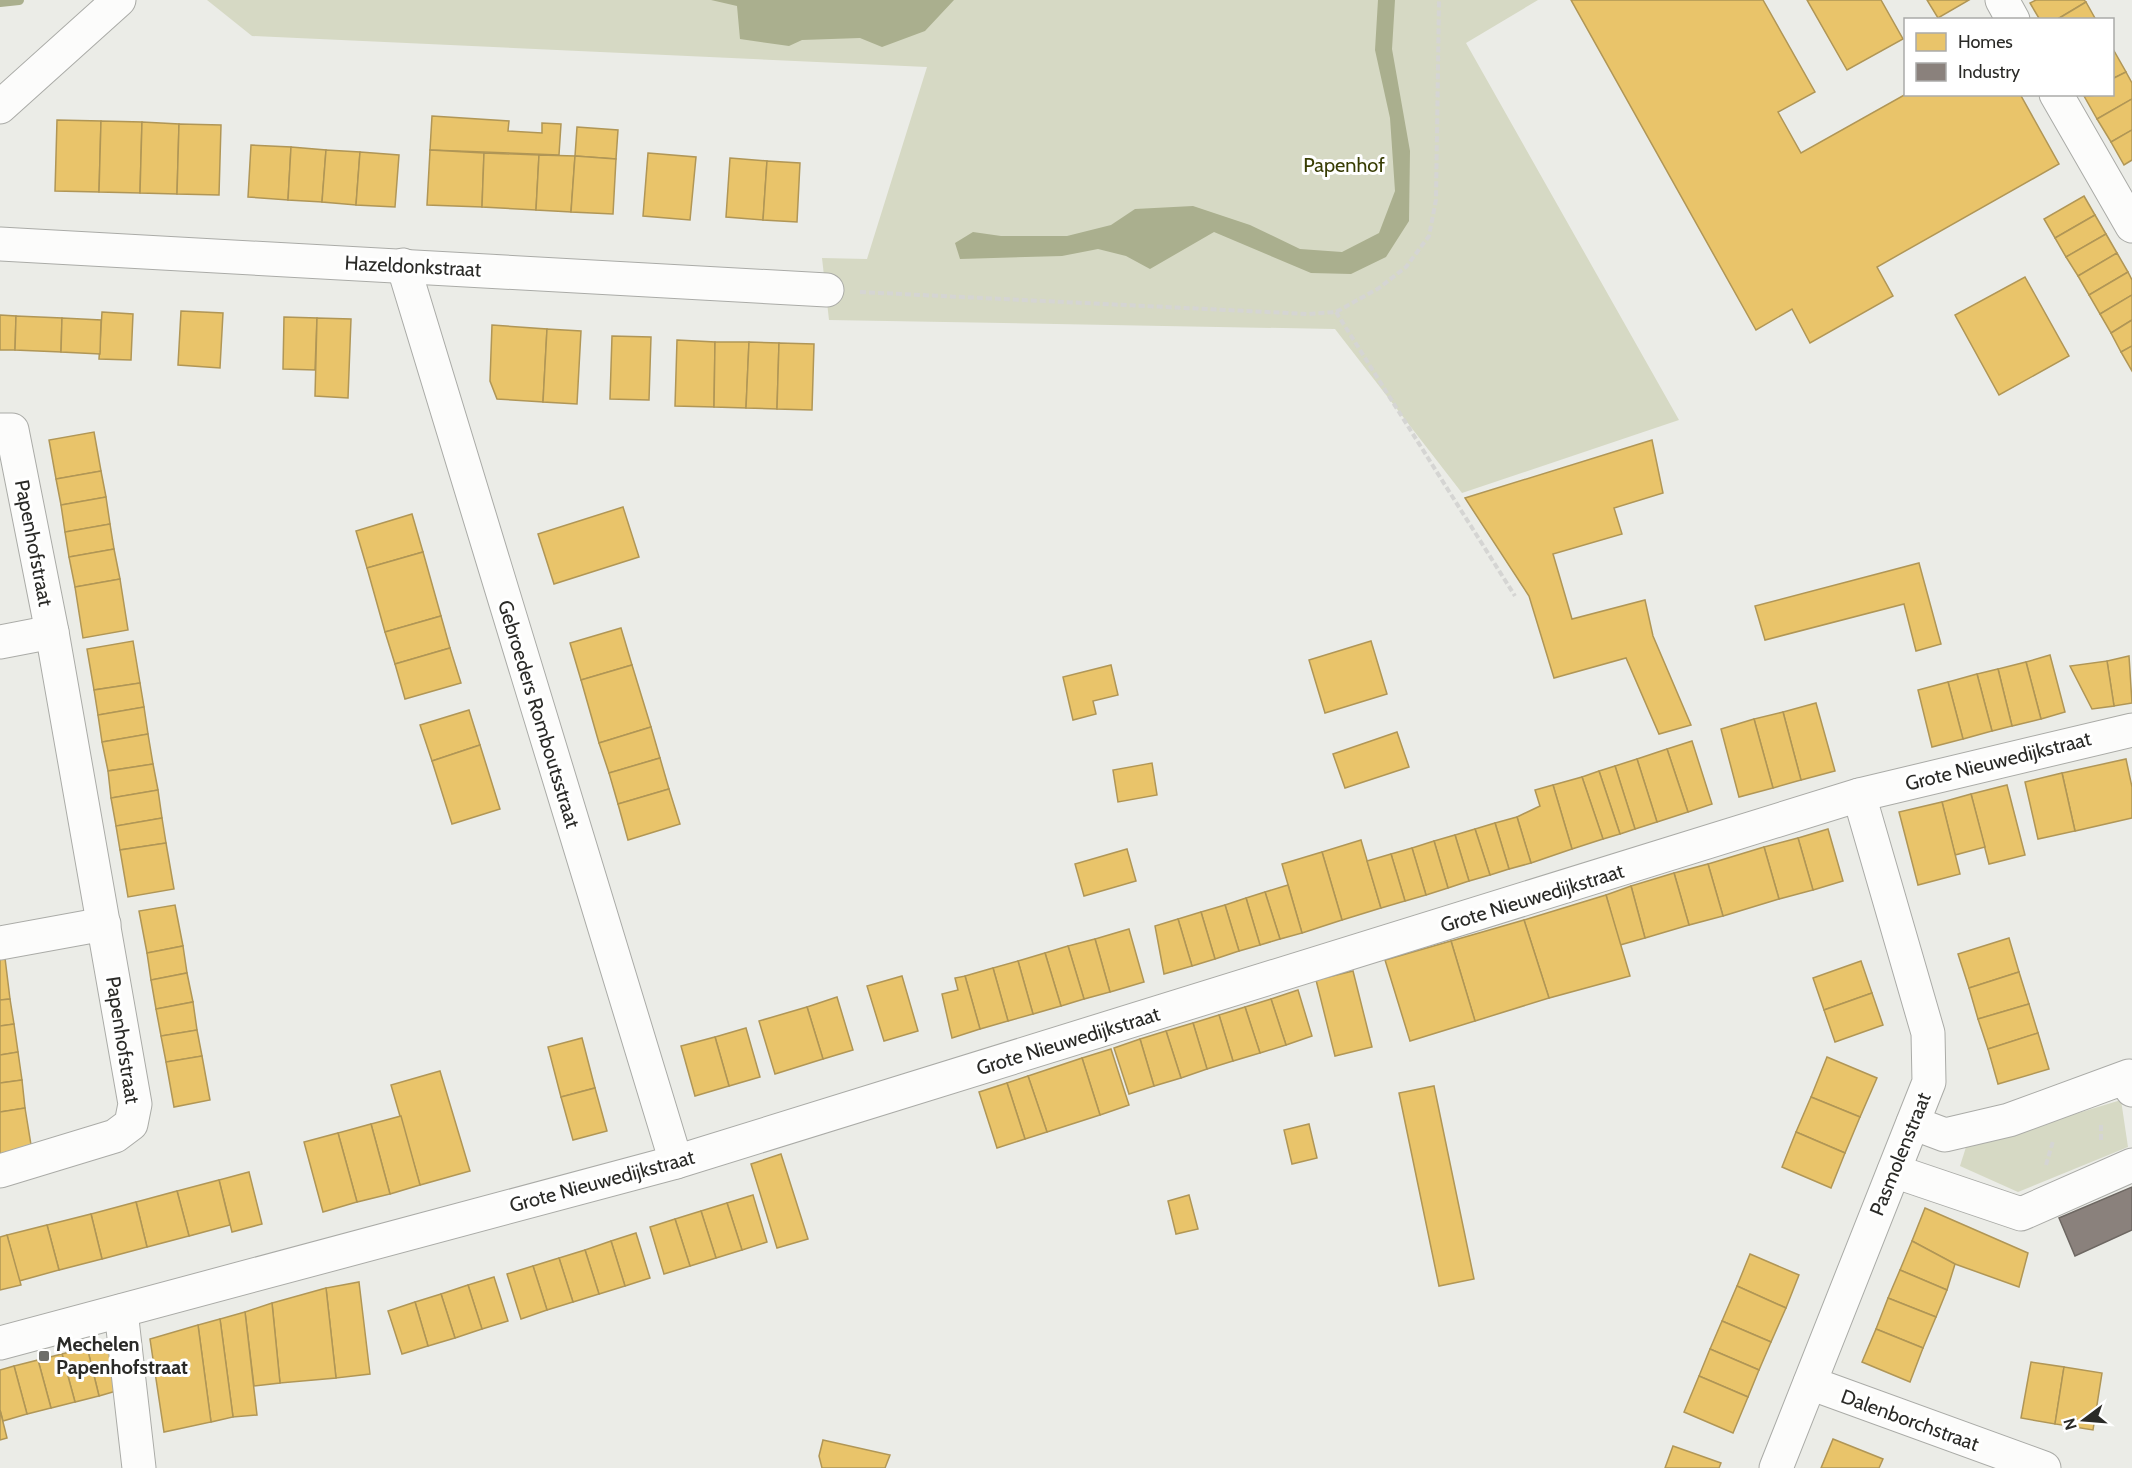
<svg xmlns="http://www.w3.org/2000/svg" width="2132" height="1468" font-family="Cabin,sans-serif">
  <style>
    .green { fill: #d6d9c4 }
    .water { fill: #aaaf8e }
    .homes { fill: #e9c46a; stroke: #b09656; stroke-width: 1.5 }
    .industry { fill: #8a817c; stroke: #6d6762; stroke-width: 1.5 }
    .lines { fill: none; stroke-linecap: round; stroke-linejoin: round }
    .stream { stroke: #aaaf8e; stroke-width: 10 }
    .minor-casing { stroke: #aaaba7; stroke-width: 35 }
    .secondary-casing { stroke: #aaaba7; stroke-width: 35 }
    .path { stroke: #d5d5d3; stroke-width: 4; stroke-dasharray: 6 3; stroke-linecap: butt }
    .minor { stroke: #fcfcfb; stroke-width: 33 }
    .secondary { stroke: #fcfcfb; stroke-width: 33 }
    .poi-dot { fill: #6e6e6a; stroke: #fff; stroke-width: 2 }
    .labels { text-anchor: middle; dominant-baseline: central; stroke-width: 6; stroke-linejoin: round; paint-order: stroke }
    .park-label { font-size: 20px; fill: #383d04; stroke: #fff }
    .street-label { font-size: 20px; fill: #2a2a27; stroke: #fff }
    .poi-label { font-size: 20px; font-weight: bold; fill: #2a2a27; stroke: #fff; text-anchor: start }
  </style>
  <rect width="100%" height="100%" fill="#ebece7"/>
  <g class="green">
    <path d="M 207,0 L 1538,0 L 1466,43 L 1679,420 L 1462,493 L 1335,329 L 829,320 L 822,258 L 867,259 L 927,67 L 252,36 Z"/>
    <path d="M 2121,1100 L 2128,1147 L 2018,1192 L 1960,1166 L 1966,1147 Z"/>
  </g>
  <g class="water">
    <path d="M 711,0 L 954,0 L 925,31 L 882,47 L 860,38 L 802,40 L 789,46 L 740,39 L 737,6 Z"/>
    <path d="M 1378,0 L 1395,0 L 1392,49 L 1410,151 L 1409,221 L 1386,257 L 1351,274 L 1311,273 L 1214,232 L 1150,269 L 1126,256 L 1098,249 L 1062,256 L 960,259 L 955,243 L 973,232 L 1001,236 L 1067,236 L 1111,225 L 1135,209 L 1193,206 L 1250,225 L 1300,249 L 1342,252 L 1379,233 L 1395,191 L 1390,118 L 1375,50 Z"/>
  </g>
  <g class="homes">
    <path d="M 1571,0 L 1763,0 L 1815,92 L 1778,112 L 1801,153 L 1906,94 L 2020,94 L 2059,164 L 1877,267 L 1893,296 L 1810,343 L 1792,309 L 1756,330 Z"/>
    <path d="M 1807,0 L 1881,0 L 1903,39 L 1847,70 Z"/>
    <path d="M 1927,0 L 1969,0 L 1938,18 Z"/>
    <path d="M 2036,0 L 2084,0 L 2086,2 L 2056,20 L 2040,20 L 2030,3 Z"/>
    <path d="M 2086,2 L 2096,20 L 2056,20 Z"/>
    <path d="M 2113,49 L 2126,72 L 2112,79 L 2112,49 Z"/>
    <path d="M 2126,72 L 2132,83 L 2132,99 L 2097,119 L 2084,96 L 2112,94 L 2112,79 Z"/>
    <path d="M 2132,99 L 2132,130 L 2111,142 L 2097,119 Z"/>
    <path d="M 432,116 L 509,121 L 508,131 L 542,133 L 542,123 L 561,124 L 559,155 L 430,150 Z"/>
    <path d="M 57,120 L 101,121 L 99,192 L 55,191 Z"/>
    <path d="M 101,121 L 142,122 L 140,193 L 99,192 Z"/>
    <path d="M 142,122 L 179,124 L 177,194 L 140,193 Z"/>
    <path d="M 179,124 L 221,125 L 219,195 L 177,194 Z"/>
    <path d="M 577,127 L 618,130 L 616,159 L 575,156 Z"/>
    <path d="M 2132,130 L 2132,160 L 2124,165 L 2111,142 Z"/>
    <path d="M 251,145 L 291,147 L 288,200 L 248,197 Z"/>
    <path d="M 291,147 L 326,150 L 322,202 L 288,200 Z"/>
    <path d="M 326,150 L 360,152 L 356,205 L 322,202 Z"/>
    <path d="M 430,150 L 484,153 L 482,207 L 427,205 Z"/>
    <path d="M 360,152 L 399,155 L 395,207 L 356,205 Z"/>
    <path d="M 484,153 L 539,155 L 536,210 L 482,207 Z"/>
    <path d="M 648,153 L 696,157 L 690,220 L 643,216 Z"/>
    <path d="M 539,155 L 575,156 L 571,212 L 536,210 Z"/>
    <path d="M 575,156 L 616,159 L 613,214 L 571,212 Z"/>
    <path d="M 730,158 L 767,161 L 763,220 L 726,217 Z"/>
    <path d="M 767,161 L 800,163 L 797,222 L 763,220 Z"/>
    <path d="M 2084,196 L 2095,215 L 2055,238 L 2044,219 Z"/>
    <path d="M 2095,215 L 2106,234 L 2066,257 L 2055,238 Z"/>
    <path d="M 2106,234 L 2117,253 L 2078,276 L 2066,257 Z"/>
    <path d="M 2117,253 L 2128,272 L 2089,295 L 2078,276 Z"/>
    <path d="M 2128,272 L 2132,280 L 2132,295 L 2100,314 L 2089,295 Z"/>
    <path d="M 2025,277 L 2069,356 L 1999,395 L 1955,315 Z"/>
    <path d="M 2132,295 L 2132,320 L 2111,333 L 2100,314 Z"/>
    <path d="M 181,311 L 223,313 L 220,368 L 178,365 Z"/>
    <path d="M 102,312 L 133,314 L 131,360 L 99,359 Z"/>
    <path d="M 0,315 L 16,316 L 15,350 L 0,350 Z"/>
    <path d="M 16,316 L 62,318 L 61,352 L 15,350 Z"/>
    <path d="M 284,317 L 317,318 L 315,370 L 283,369 Z"/>
    <path d="M 62,318 L 101,320 L 100,354 L 61,352 Z"/>
    <path d="M 317,318 L 351,319 L 348,398 L 315,396 Z"/>
    <path d="M 2132,320 L 2132,346 L 2121,352 L 2111,333 Z"/>
    <path d="M 492,325 L 547,329 L 543,402 L 497,399 L 490,381 Z"/>
    <path d="M 547,329 L 581,331 L 577,404 L 543,402 Z"/>
    <path d="M 612,336 L 651,337 L 649,400 L 610,399 Z"/>
    <path d="M 677,340 L 715,342 L 714,407 L 675,406 Z"/>
    <path d="M 715,342 L 749,342 L 746,408 L 714,407 Z"/>
    <path d="M 749,342 L 779,343 L 777,409 L 746,408 Z"/>
    <path d="M 779,343 L 814,344 L 812,410 L 777,409 Z"/>
    <path d="M 2132,346 L 2132,371 L 2121,352 Z"/>
    <path d="M 94,432 L 101,471 L 56,479 L 49,440 Z"/>
    <path d="M 1652,440 L 1663,493 L 1614,508 L 1622,534 L 1553,554 L 1572,619 L 1645,600 L 1653,636 L 1691,725 L 1659,734 L 1626,658 L 1554,678 L 1529,596 L 1465,498 Z"/>
    <path d="M 101,471 L 106,497 L 61,505 L 56,479 Z"/>
    <path d="M 106,497 L 110,524 L 65,532 L 61,505 Z"/>
    <path d="M 623,507 L 639,557 L 554,584 L 538,534 Z"/>
    <path d="M 412,514 L 423,552 L 367,568 L 356,531 Z"/>
    <path d="M 110,524 L 114,549 L 69,557 L 65,532 Z"/>
    <path d="M 114,549 L 120,579 L 75,587 L 69,557 Z"/>
    <path d="M 423,552 L 441,616 L 385,632 L 367,568 Z"/>
    <path d="M 1919,563 L 1941,644 L 1916,651 L 1904,604 L 1765,640 L 1755,606 Z"/>
    <path d="M 120,579 L 128,630 L 83,638 L 75,587 Z"/>
    <path d="M 441,616 L 450,648 L 395,664 L 385,632 Z"/>
    <path d="M 621,628 L 632,665 L 581,680 L 570,643 Z"/>
    <path d="M 133,641 L 140,683 L 94,690 L 87,649 Z"/>
    <path d="M 1371,641 L 1387,694 L 1325,713 L 1309,660 Z"/>
    <path d="M 450,648 L 461,683 L 405,699 L 395,664 Z"/>
    <path d="M 2050,655 L 2065,712 L 2041,719 L 2026,662 Z"/>
    <path d="M 2129,656 L 2132,703 L 2114,706 L 2107,661 Z"/>
    <path d="M 2107,661 L 2114,706 L 2092,709 L 2070,666 Z"/>
    <path d="M 2026,662 L 2041,719 L 2012,726 L 1998,669 Z"/>
    <path d="M 632,665 L 651,727 L 599,743 L 581,680 Z"/>
    <path d="M 1111,665 L 1118,695 L 1093,701 L 1096,714 L 1073,720 L 1063,677 Z"/>
    <path d="M 1998,669 L 2012,726 L 1992,731 L 1977,674 Z"/>
    <path d="M 1977,674 L 1992,731 L 1963,739 L 1948,682 Z"/>
    <path d="M 1948,682 L 1963,739 L 1932,747 L 1918,690 Z"/>
    <path d="M 140,683 L 144,707 L 98,715 L 94,690 Z"/>
    <path d="M 1816,703 L 1835,771 L 1801,780 L 1783,712 Z"/>
    <path d="M 144,707 L 148,734 L 102,742 L 98,715 Z"/>
    <path d="M 469,710 L 480,745 L 432,761 L 420,725 Z"/>
    <path d="M 1783,712 L 1801,780 L 1773,788 L 1754,719 Z"/>
    <path d="M 1754,719 L 1773,788 L 1739,797 L 1721,729 Z"/>
    <path d="M 651,727 L 660,758 L 609,773 L 599,743 Z"/>
    <path d="M 1397,732 L 1409,767 L 1345,788 L 1333,754 Z"/>
    <path d="M 148,734 L 153,764 L 108,771 L 102,742 Z"/>
    <path d="M 1692,741 L 1712,804 L 1688,812 L 1667,749 Z"/>
    <path d="M 480,745 L 500,809 L 452,824 L 432,761 Z"/>
    <path d="M 1667,749 L 1688,812 L 1657,822 L 1637,759 Z"/>
    <path d="M 660,758 L 669,789 L 618,804 L 609,773 Z"/>
    <path d="M 1637,759 L 1657,822 L 1635,829 L 1615,766 Z"/>
    <path d="M 2126,759 L 2132,787 L 2132,818 L 2075,831 L 2062,773 Z"/>
    <path d="M 1152,763 L 1157,795 L 1118,802 L 1113,770 Z"/>
    <path d="M 153,764 L 158,790 L 111,798 L 108,771 Z"/>
    <path d="M 1615,766 L 1635,829 L 1620,834 L 1599,771 Z"/>
    <path d="M 1599,771 L 1620,834 L 1603,839 L 1582,777 Z"/>
    <path d="M 2062,773 L 2075,831 L 2038,839 L 2025,782 Z"/>
    <path d="M 1582,777 L 1603,839 L 1572,849 L 1553,785 Z"/>
    <path d="M 1553,785 L 1572,849 L 1531,863 L 1517,817 L 1540,806 L 1535,790 Z"/>
    <path d="M 2007,785 L 2025,855 L 1989,864 L 1971,794 Z"/>
    <path d="M 669,789 L 680,824 L 628,840 L 618,804 Z"/>
    <path d="M 158,790 L 162,818 L 116,826 L 111,798 Z"/>
    <path d="M 1971,794 L 1985,847 L 1955,855 L 1942,802 Z"/>
    <path d="M 1942,802 L 1960,874 L 1918,885 L 1899,812 Z"/>
    <path d="M 1517,817 L 1531,863 L 1509,869 L 1495,823 Z"/>
    <path d="M 162,818 L 166,843 L 120,850 L 116,826 Z"/>
    <path d="M 1495,823 L 1509,869 L 1490,875 L 1475,829 Z"/>
    <path d="M 1475,829 L 1490,875 L 1469,881 L 1455,835 Z"/>
    <path d="M 1828,829 L 1843,881 L 1813,890 L 1798,838 Z"/>
    <path d="M 1455,835 L 1469,881 L 1448,888 L 1434,841 Z"/>
    <path d="M 1798,838 L 1813,890 L 1779,899 L 1764,847 Z"/>
    <path d="M 1361,840 L 1381,908 L 1342,920 L 1322,852 Z"/>
    <path d="M 1434,841 L 1448,888 L 1426,895 L 1412,848 Z"/>
    <path d="M 166,843 L 174,889 L 128,897 L 120,850 Z"/>
    <path d="M 1764,847 L 1779,899 L 1723,916 L 1708,864 Z"/>
    <path d="M 1412,848 L 1426,895 L 1405,901 L 1391,854 Z"/>
    <path d="M 1127,849 L 1136,881 L 1084,896 L 1075,864 Z"/>
    <path d="M 1322,852 L 1342,920 L 1302,933 L 1282,864 Z"/>
    <path d="M 1391,854 L 1405,901 L 1381,908 L 1367,861 Z"/>
    <path d="M 1708,864 L 1723,916 L 1689,925 L 1674,873 Z"/>
    <path d="M 1674,873 L 1689,925 L 1645,938 L 1631,886 Z"/>
    <path d="M 1288,885 L 1302,933 L 1280,939 L 1265,892 Z"/>
    <path d="M 1631,886 L 1645,938 L 1620,945 L 1606,895 Z"/>
    <path d="M 1265,892 L 1280,939 L 1260,945 L 1246,898 Z"/>
    <path d="M 1606,895 L 1630,976 L 1549,998 L 1524,920 Z"/>
    <path d="M 1246,898 L 1260,945 L 1239,951 L 1225,905 Z"/>
    <path d="M 175,905 L 183,946 L 147,953 L 139,911 Z"/>
    <path d="M 1225,905 L 1239,951 L 1215,959 L 1201,912 Z"/>
    <path d="M 1201,912 L 1215,959 L 1192,966 L 1178,919 Z"/>
    <path d="M 1178,919 L 1192,966 L 1164,974 L 1155,926 Z"/>
    <path d="M 1524,920 L 1549,998 L 1475,1021 L 1451,941 Z"/>
    <path d="M 1129,929 L 1144,982 L 1110,992 L 1095,939 Z"/>
    <path d="M 2009,938 L 2019,972 L 1969,988 L 1958,954 Z"/>
    <path d="M 1095,939 L 1110,992 L 1084,999 L 1068,946 Z"/>
    <path d="M 1451,941 L 1475,1021 L 1410,1041 L 1385,960 Z"/>
    <path d="M 183,946 L 187,973 L 151,980 L 147,953 Z"/>
    <path d="M 1068,946 L 1084,999 L 1061,1006 L 1045,953 Z"/>
    <path d="M 1045,953 L 1061,1006 L 1033,1014 L 1018,961 Z"/>
    <path d="M 5,958 L 10,999 L 0,1000 L 0,959 Z"/>
    <path d="M 1018,961 L 1033,1014 L 1008,1021 L 993,968 Z"/>
    <path d="M 1861,961 L 1872,993 L 1824,1010 L 1813,978 Z"/>
    <path d="M 993,968 L 1008,1021 L 980,1029 L 965,976 Z"/>
    <path d="M 1353,971 L 1372,1047 L 1335,1056 L 1316,980 Z"/>
    <path d="M 2019,972 L 2029,1004 L 1978,1019 L 1969,988 Z"/>
    <path d="M 187,973 L 193,1002 L 156,1009 L 151,980 Z"/>
    <path d="M 902,976 L 918,1031 L 884,1041 L 867,986 Z"/>
    <path d="M 965,976 L 980,1029 L 952,1038 L 942,994 L 958,990 L 955,978 Z"/>
    <path d="M 1298,990 L 1312,1036 L 1286,1045 L 1271,999 Z"/>
    <path d="M 1872,993 L 1883,1025 L 1835,1042 L 1824,1010 Z"/>
    <path d="M 837,997 L 853,1050 L 823,1059 L 807,1007 Z"/>
    <path d="M 10,999 L 14,1024 L 0,1026 L 0,1000 Z"/>
    <path d="M 1271,999 L 1286,1045 L 1260,1053 L 1245,1007 Z"/>
    <path d="M 193,1002 L 197,1030 L 161,1036 L 156,1009 Z"/>
    <path d="M 2029,1004 L 2038,1033 L 1988,1049 L 1978,1019 Z"/>
    <path d="M 807,1007 L 823,1059 L 775,1074 L 759,1021 Z"/>
    <path d="M 1245,1007 L 1260,1053 L 1233,1061 L 1219,1015 Z"/>
    <path d="M 1219,1015 L 1233,1061 L 1207,1069 L 1193,1023 Z"/>
    <path d="M 1193,1023 L 1207,1069 L 1181,1078 L 1166,1031 Z"/>
    <path d="M 14,1024 L 18,1052 L 0,1055 L 0,1026 Z"/>
    <path d="M 746,1028 L 760,1077 L 729,1086 L 715,1037 Z"/>
    <path d="M 197,1030 L 202,1056 L 166,1062 L 161,1036 Z"/>
    <path d="M 1166,1031 L 1181,1078 L 1154,1086 L 1140,1039 Z"/>
    <path d="M 2038,1033 L 2049,1069 L 1998,1084 L 1988,1049 Z"/>
    <path d="M 715,1037 L 729,1086 L 695,1096 L 681,1046 Z"/>
    <path d="M 582,1038 L 595,1088 L 561,1097 L 548,1047 Z"/>
    <path d="M 1140,1039 L 1154,1086 L 1129,1094 L 1114,1048 Z"/>
    <path d="M 1111,1049 L 1129,1105 L 1100,1115 L 1082,1058 Z"/>
    <path d="M 18,1052 L 22,1080 L 0,1083 L 0,1055 Z"/>
    <path d="M 202,1056 L 210,1100 L 174,1107 L 166,1062 Z"/>
    <path d="M 1827,1057 L 1877,1078 L 1860,1117 L 1811,1097 Z"/>
    <path d="M 1082,1058 L 1100,1115 L 1047,1132 L 1028,1076 Z"/>
    <path d="M 440,1071 L 470,1171 L 420,1185 L 391,1085 Z"/>
    <path d="M 1028,1076 L 1047,1132 L 1025,1139 L 1007,1083 Z"/>
    <path d="M 22,1080 L 25,1108 L 0,1112 L 0,1083 Z"/>
    <path d="M 1007,1083 L 1025,1139 L 997,1148 L 979,1092 Z"/>
    <path d="M 1434,1086 L 1474,1279 L 1439,1286 L 1399,1093 Z"/>
    <path d="M 595,1088 L 607,1131 L 573,1140 L 561,1097 Z"/>
    <path d="M 1811,1097 L 1860,1117 L 1845,1153 L 1796,1132 Z"/>
    <path d="M 25,1108 L 32,1151 L 0,1156 L 0,1112 Z"/>
    <path d="M 401,1116 L 420,1185 L 390,1194 L 371,1124 Z"/>
    <path d="M 371,1124 L 390,1194 L 357,1202 L 338,1133 Z"/>
    <path d="M 1309,1124 L 1317,1158 L 1292,1164 L 1284,1130 Z"/>
    <path d="M 1796,1132 L 1845,1153 L 1831,1188 L 1782,1167 Z"/>
    <path d="M 338,1133 L 357,1202 L 323,1212 L 304,1142 Z"/>
    <path d="M 781,1154 L 808,1239 L 777,1248 L 751,1164 Z"/>
    <path d="M 249,1172 L 262,1224 L 232,1232 L 219,1180 Z"/>
    <path d="M 219,1180 L 230,1225 L 189,1236 L 177,1191 Z"/>
    <path d="M 177,1191 L 189,1236 L 147,1247 L 136,1202 Z"/>
    <path d="M 753,1195 L 767,1242 L 742,1250 L 727,1203 Z"/>
    <path d="M 1189,1195 L 1198,1229 L 1176,1234 L 1168,1201 Z"/>
    <path d="M 136,1202 L 147,1247 L 102,1259 L 91,1214 Z"/>
    <path d="M 727,1203 L 742,1250 L 716,1258 L 701,1211 Z"/>
    <path d="M 1925,1208 L 2028,1253 L 2019,1287 L 1955,1264 L 1912,1241 Z"/>
    <path d="M 701,1211 L 716,1258 L 690,1266 L 675,1219 Z"/>
    <path d="M 91,1214 L 102,1259 L 59,1270 L 47,1225 Z"/>
    <path d="M 675,1219 L 690,1266 L 664,1274 L 650,1227 Z"/>
    <path d="M 47,1225 L 59,1270 L 19,1281 L 7,1235 Z"/>
    <path d="M 636,1233 L 650,1278 L 625,1286 L 611,1241 Z"/>
    <path d="M 7,1235 L 21,1285 L 0,1290 L 0,1237 Z"/>
    <path d="M 611,1241 L 625,1286 L 599,1294 L 585,1250 Z"/>
    <path d="M 1912,1241 L 1955,1264 L 1947,1290 L 1900,1270 Z"/>
    <path d="M 585,1250 L 599,1294 L 573,1302 L 559,1258 Z"/>
    <path d="M 1750,1254 L 1799,1275 L 1786,1308 L 1737,1286 Z"/>
    <path d="M 559,1258 L 573,1302 L 547,1310 L 533,1266 Z"/>
    <path d="M 533,1266 L 547,1310 L 521,1319 L 507,1274 Z"/>
    <path d="M 1900,1270 L 1947,1290 L 1936,1317 L 1888,1298 Z"/>
    <path d="M 494,1277 L 508,1321 L 482,1329 L 468,1285 Z"/>
    <path d="M 359,1282 L 370,1374 L 336,1378 L 326,1288 Z"/>
    <path d="M 468,1285 L 482,1329 L 455,1338 L 441,1294 Z"/>
    <path d="M 1737,1286 L 1786,1308 L 1771,1342 L 1722,1321 Z"/>
    <path d="M 326,1288 L 336,1378 L 280,1383 L 272,1303 Z"/>
    <path d="M 441,1294 L 455,1338 L 428,1346 L 415,1302 Z"/>
    <path d="M 1888,1298 L 1936,1317 L 1923,1348 L 1876,1329 Z"/>
    <path d="M 415,1302 L 428,1346 L 402,1354 L 388,1311 Z"/>
    <path d="M 272,1303 L 280,1383 L 254,1386 L 245,1312 Z"/>
    <path d="M 245,1312 L 257,1415 L 233,1417 L 220,1319 Z"/>
    <path d="M 220,1319 L 233,1417 L 211,1422 L 198,1325 Z"/>
    <path d="M 1722,1321 L 1771,1342 L 1759,1370 L 1710,1349 Z"/>
    <path d="M 198,1325 L 211,1422 L 164,1432 L 150,1339 Z"/>
    <path d="M 1876,1329 L 1923,1348 L 1910,1382 L 1862,1362 Z"/>
    <path d="M 110,1341 L 123,1389 L 99,1396 L 87,1347 Z"/>
    <path d="M 87,1347 L 99,1396 L 75,1402 L 62,1354 Z"/>
    <path d="M 1710,1349 L 1759,1370 L 1748,1397 L 1699,1376 Z"/>
    <path d="M 62,1354 L 75,1402 L 51,1408 L 38,1360 Z"/>
    <path d="M 38,1360 L 51,1408 L 27,1414 L 14,1366 Z"/>
    <path d="M 2031,1362 L 2064,1367 L 2055,1424 L 2021,1418 Z"/>
    <path d="M 14,1366 L 27,1414 L 3,1421 L 0,1410 L 0,1370 Z"/>
    <path d="M 2064,1367 L 2102,1373 L 2093,1430 L 2055,1424 Z"/>
    <path d="M 1699,1376 L 1748,1397 L 1733,1433 L 1684,1412 Z"/>
    <path d="M 0,1410 L 7,1438 L 0,1440 Z"/>
    <path d="M 1833,1439 L 1883,1459 L 1879,1468 L 1821,1468 Z"/>
    <path d="M 823,1440 L 890,1455 L 885,1468 L 822,1468 L 819,1456 Z"/>
    <path d="M 1673,1446 L 1721,1463 L 1719,1468 L 1665,1468 Z"/>
  </g>
  <path class="industry" d="M 2132,1187 L 2132,1230 L 2075,1256 L 2059,1218 Z"/>
  <g class="lines">
    <path class="stream" d="M 0,2 L 19,0"/>
    <g class="minor-casing">
      <g id="minor">
        <path d="M 2002,0 L 2013,20"/>
        <path d="M 2056,94 L 2132,226"/>
        <path d="M 0,107 L 119,0"/>
        <path d="M 0,244 L 827,290"/>
        <path d="M 403,265 L 676,1162"/>
        <path d="M 0,430 L 12,430 L 52,632 L 135,1104 L 131,1124 L 115,1136 L 0,1171"/>
        <path d="M 0,642 L 52,632"/>
        <path d="M 0,943 L 104,924"/>
        <path d="M 1913,1123 L 1945,1135 L 2009,1120 L 2129,1076 L 2132,1090"/>
        <path d="M 1894,1171 L 2021,1214 L 2132,1165"/>
        <path d="M 121,1311 L 139,1468"/>
        <path d="M 1810,1383 L 2044,1468"/>
        <path d="M 1776,1468 L 1929,1082 L 1928,1033 L 1859,795"/>
      </g>
    </g>
    <g class="secondary-casing">
      <path id="secondary" d="M 0,1343 L 676,1162 L 1859,795 L 2132,730"/>
    </g>
    <g class="path">
      <path d="M 860,292 L 1308,314 L 1336,312 L 1379,288 L 1406,267 L 1429,236 L 1436,200 L 1439,0"/>
      <path d="M 1336,312 L 1515,596"/>
      <path d="M 2101,1140 L 2101,1123"/>
      <path d="M 2046,1165 L 2053,1141"/>
    </g>
    <use href="#minor" class="minor"/>
    <use href="#secondary" class="secondary"/>
  </g>
  <rect class="poi-dot" x="38" y="1350" width="12" height="12" rx="3"/>
  <g class="labels">
    <g class="park-label">
      <text x="1344" y="165">Papenhof</text>
    </g>
    <g class="street-label">
      <text transform="translate(413 266) rotate(3)">Hazeldonkstraat</text>
      <text transform="translate(34 543) rotate(79)">Papenhofstraat</text>
      <text transform="translate(539 714) rotate(73)">Gebroeders Romboutsstraat</text>
      <text transform="translate(1998 761) rotate(-14)">Grote Nieuwedijkstraat</text>
      <text transform="translate(1532 898) rotate(-17)">Grote Nieuwedijkstraat</text>
      <text transform="translate(123 1040) rotate(81)">Papenhofstraat</text>
      <text transform="translate(1068 1041) rotate(-17)">Grote Nieuwedijkstraat</text>
      <text transform="translate(1900 1154) rotate(-68)">Pasmolenstraat</text>
      <text transform="translate(602 1181) rotate(-15)">Grote Nieuwedijkstraat</text>
      <text transform="translate(1910 1420) rotate(20)">Dalenborchstraat</text>
    </g>
    <g class="poi-label">
      <text x="56" y="1344">Mechelen<tspan x="56" dy="23">Papenhofstraat</tspan></text>
    </g>
  </g>
  <rect x="1904" y="18" width="210" height="78" fill="#ffffff" stroke="#aaaaa9" stroke-width="1.5"/>
  <rect x="1916" y="33" width="30" height="18" fill="#e9c46a" stroke="#aaaaa9" stroke-width="1.5"/>
  <text x="1958" y="48" font-size="18" fill="#2a2a27">Homes</text>
  <rect x="1916" y="63" width="30" height="18" fill="#8a817c" stroke="#aaaaa9" stroke-width="1.5"/>
  <text x="1958" y="78" font-size="18" fill="#2a2a27">Industry</text>
  <g transform="translate(2084 1420) rotate(254)" stroke="#ffffff" stroke-width="4.5" paint-order="stroke">
  <path d="M0-4.5L10 22L0 15L-10 22Z" fill="#2a2a27"/>
  <text y="-9" font-size="16" font-weight="bold" text-anchor="middle" fill="#2a2a27">N</text>
  </g>
</svg>
